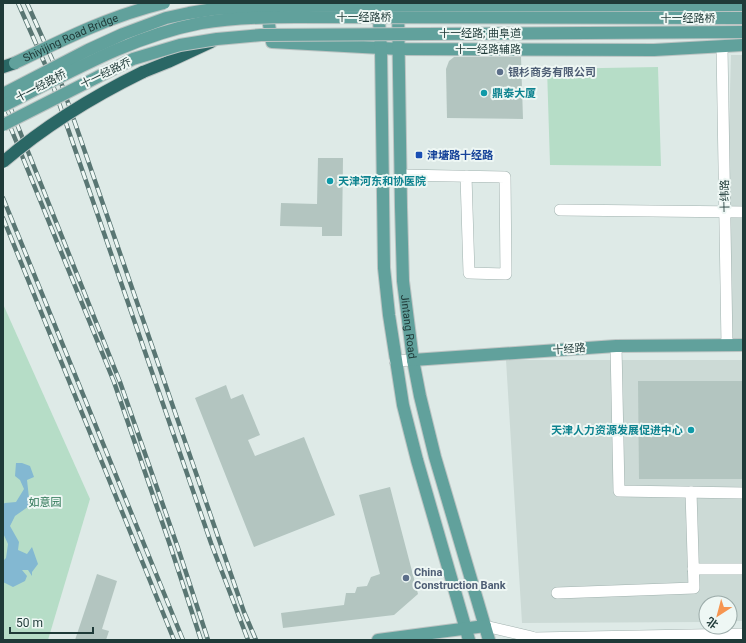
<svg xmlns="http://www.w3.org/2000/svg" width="746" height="643" font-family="Roboto,'Noto Sans SC',sans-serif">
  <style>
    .built { fill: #ccdad6 }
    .green { fill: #b6ddc7 }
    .water { fill: #83b8d2 }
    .building { fill: #b3c5c0 }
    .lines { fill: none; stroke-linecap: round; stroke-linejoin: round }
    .minor-casing { stroke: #a1b2af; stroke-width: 12 }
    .major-casing { stroke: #bcc4c3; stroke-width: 14 }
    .highway-casing { stroke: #bcc4c3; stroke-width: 14 }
    .minor { stroke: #fff; stroke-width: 11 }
    .major { stroke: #61a19c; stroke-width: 12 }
    .highway { stroke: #2a6765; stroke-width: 12 }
    .rail-casing { stroke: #597673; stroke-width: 4.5 }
    .rail { stroke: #eef7f4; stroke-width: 3; stroke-dasharray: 9; stroke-linecap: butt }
    .major-bridge-casing { stroke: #bcc4c3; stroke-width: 14; stroke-linecap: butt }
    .highway-bridge-casing { stroke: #bcc4c3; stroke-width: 14; stroke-linecap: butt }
    .major-bridge { stroke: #61a19c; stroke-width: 12 }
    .highway-bridge { stroke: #2a6765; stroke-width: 12 }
    .service-dot { fill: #5c6f8a; stroke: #eef7f4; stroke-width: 1.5 }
    .culture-dot { fill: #0f9aa8; stroke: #eef7f4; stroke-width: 1.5 }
    .transit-dot { fill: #1a4fb4; stroke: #eef7f4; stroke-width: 1.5 }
    .labels { text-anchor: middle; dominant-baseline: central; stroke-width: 4; stroke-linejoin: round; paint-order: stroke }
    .street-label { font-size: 11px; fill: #1f3a38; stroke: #eef7f4 }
    .service-label { font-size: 11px; font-weight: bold; fill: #4e5e75; stroke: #eef7f4; text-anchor: start }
    .culture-label { font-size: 11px; font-weight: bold; fill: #0d838f; stroke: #eef7f4; text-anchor: start }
    .transit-label { font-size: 11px; font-weight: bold; fill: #164399; stroke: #eef7f4; text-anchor: start }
    .park-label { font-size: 11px; fill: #287251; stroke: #eef7f4 }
  </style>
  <rect width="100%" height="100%" fill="#deeae7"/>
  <g class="built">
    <path d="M 731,55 L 743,55 L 743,340 L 723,340 Z"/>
    <path d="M 506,360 L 743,360 L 743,621 L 730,621 L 730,603 L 706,603 L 706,622 L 522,623 Z"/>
  </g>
  <g class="green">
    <path d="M 658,67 L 661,166 L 550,165 L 547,69 Z"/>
    <path d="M 3,304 L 90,499 L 48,640 L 3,640 Z"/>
  </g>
  <path class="water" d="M 16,463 L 22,463 L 30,466 L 34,477 L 27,480 L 29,498 L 32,504 L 15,516 L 10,526 L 19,542 L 18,550 L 27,554 L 32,547 L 38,564 L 32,572 L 32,576 L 28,570 L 22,570 L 27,576 L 25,581 L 13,587 L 3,582 L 3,561 L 6,558 L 8,544 L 3,533 L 3,504 L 5,503 L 16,502 L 24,489 L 20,480 L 15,476 Z"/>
  <g class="building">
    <path d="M 454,57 L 521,57 L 523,119 L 447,118 L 446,69 L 449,61 Z"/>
    <path d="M 318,158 L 343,158 L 342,236 L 322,236 L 322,227 L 280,226 L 281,203 L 317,204 Z"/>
    <path d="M 638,381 L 743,381 L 743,479 L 639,479 Z"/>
    <path d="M 226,385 L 231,399 L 243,394 L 260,435 L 248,440 L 255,456 L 304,437 L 335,515 L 254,547 L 195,398 Z"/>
    <path d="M 390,487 L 418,594 L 394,615 L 283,628 L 281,613 L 344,605 L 346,593 L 355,593 L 357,587 L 367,586 L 371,577 L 380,574 L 359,495 Z"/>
    <path d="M 97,574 L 117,581 L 102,629 L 109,631 L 106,640 L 75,640 Z"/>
  </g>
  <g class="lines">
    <g class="minor-casing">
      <g id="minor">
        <path d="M 722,47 L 727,345"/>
        <path d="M 401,175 L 505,177 L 506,274 L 469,273 L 466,176"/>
        <path d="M 560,210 L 743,212"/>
        <path d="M 616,346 L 619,491 L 743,493"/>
        <path d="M 395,361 L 413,360"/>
        <path d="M 693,569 L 743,569"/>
        <path d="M 557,593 L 694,588 L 691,492"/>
        <path d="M 485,626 L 532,637"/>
        <path d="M 524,640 L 535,638 L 743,634"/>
      </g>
    </g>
    <g class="major-casing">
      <g id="major">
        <path d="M 266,7 L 272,42 L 399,49 L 654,50 L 743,45"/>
        <path d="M 378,8 L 381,48 L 384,268 L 389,315 L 403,405 L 417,460 L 469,640"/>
        <path id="s1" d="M 398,8 L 401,207 L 403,281 L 413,360 L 420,396 L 435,457 L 489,640"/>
        <path d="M 413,360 L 616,346 L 743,345"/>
        <path d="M 378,640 L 485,626"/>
      </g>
    </g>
    <g class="highway-casing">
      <g id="highway">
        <path d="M 3,67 L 15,63"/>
        <path d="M 143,72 L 168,62 L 211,42"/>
      </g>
    </g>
    <use href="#minor" class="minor"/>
    <use href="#major" class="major"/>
    <use href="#highway" class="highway"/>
    <g class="rail-casing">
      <g id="rail">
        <path d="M 18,3 L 48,71 L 211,543 L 248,640"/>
        <path d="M 27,3 L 56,68 L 244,612 L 256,640"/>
        <path d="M 3,89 L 120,382 L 178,548 L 208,640"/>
        <path d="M 3,109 L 114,382 L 171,548 L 201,640"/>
        <path d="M 3,198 L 183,640"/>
        <path d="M 3,218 L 174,640"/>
      </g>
    </g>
    <use href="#rail" class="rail"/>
    <g class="major-bridge-casing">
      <g id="major-bridge">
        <path id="s2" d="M 15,63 C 64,39 110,16 164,3"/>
        <path d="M 3,94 L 88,50 L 123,34 L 166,18 L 189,13 L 214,9 L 307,5 L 743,5"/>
        <path d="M 3,106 C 67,74 129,37 201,23 C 232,18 263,17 295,17 L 743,18"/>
        <path d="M 3,125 L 133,59 L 180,45 L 217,39 L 261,35 L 743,32"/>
      </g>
    </g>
    <g class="highway-bridge-casing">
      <path id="highway-bridge" d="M 3,162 C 46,125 92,97 143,72"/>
    </g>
    <use href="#major-bridge" class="major-bridge"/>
    <use href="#highway-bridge" class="highway-bridge"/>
  </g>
  <g class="service-dot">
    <circle cx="500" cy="72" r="4"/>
    <circle cx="406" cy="578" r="4"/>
  </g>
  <g class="culture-dot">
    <circle cx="484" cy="93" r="4"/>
    <circle cx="330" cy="181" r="4"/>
    <circle cx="691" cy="430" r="4"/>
  </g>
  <rect class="transit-dot" x="415" y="151" width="8" height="8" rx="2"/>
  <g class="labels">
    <g class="street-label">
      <text x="364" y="17">十一经路桥</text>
      <text x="688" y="18">十一经路桥</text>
      <text x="480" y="33">十一经路; 曲阜道</text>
      <text stroke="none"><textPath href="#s2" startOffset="61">Shiyijing Road Bridge</textPath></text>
      <text x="488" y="49">十一经路辅路</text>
      <text transform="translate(106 73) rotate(-26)">十一经路乔</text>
      <text transform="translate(41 86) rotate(-28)">十一经路桥</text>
      <text transform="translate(725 196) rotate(-91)">十纬路</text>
      <text stroke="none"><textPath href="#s1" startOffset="319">Jintang Road</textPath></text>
      <text transform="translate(569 349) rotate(-4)">十经路</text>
    </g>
    <g class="service-label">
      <text x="508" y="72">银杉商务有限公司</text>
      <text x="414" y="572">China<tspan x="414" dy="13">Construction Bank</tspan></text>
    </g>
    <g class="culture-label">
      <text x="492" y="93">鼎泰大厦</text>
      <text x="338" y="181">天津河东和协医院</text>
      <text x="683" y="430" text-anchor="end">天津人力资源发展促进中心</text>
    </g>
    <g class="transit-label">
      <text x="427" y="155">津塘路十经路</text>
    </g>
    <g class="park-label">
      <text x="45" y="502">如意园</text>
    </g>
  </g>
  <rect width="746" height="643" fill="none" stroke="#1f3a38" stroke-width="8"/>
  <g transform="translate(718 615) rotate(216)"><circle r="19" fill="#eef7f4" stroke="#9baba9"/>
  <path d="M0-3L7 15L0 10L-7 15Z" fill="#f69550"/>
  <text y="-6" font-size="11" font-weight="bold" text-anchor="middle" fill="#1f3a38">北</text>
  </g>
  <path d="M10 627v6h83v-6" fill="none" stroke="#1f3a38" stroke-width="2"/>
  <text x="16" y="627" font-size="12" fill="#1f3a38" stroke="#eef7f4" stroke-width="3" paint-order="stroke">50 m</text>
</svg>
